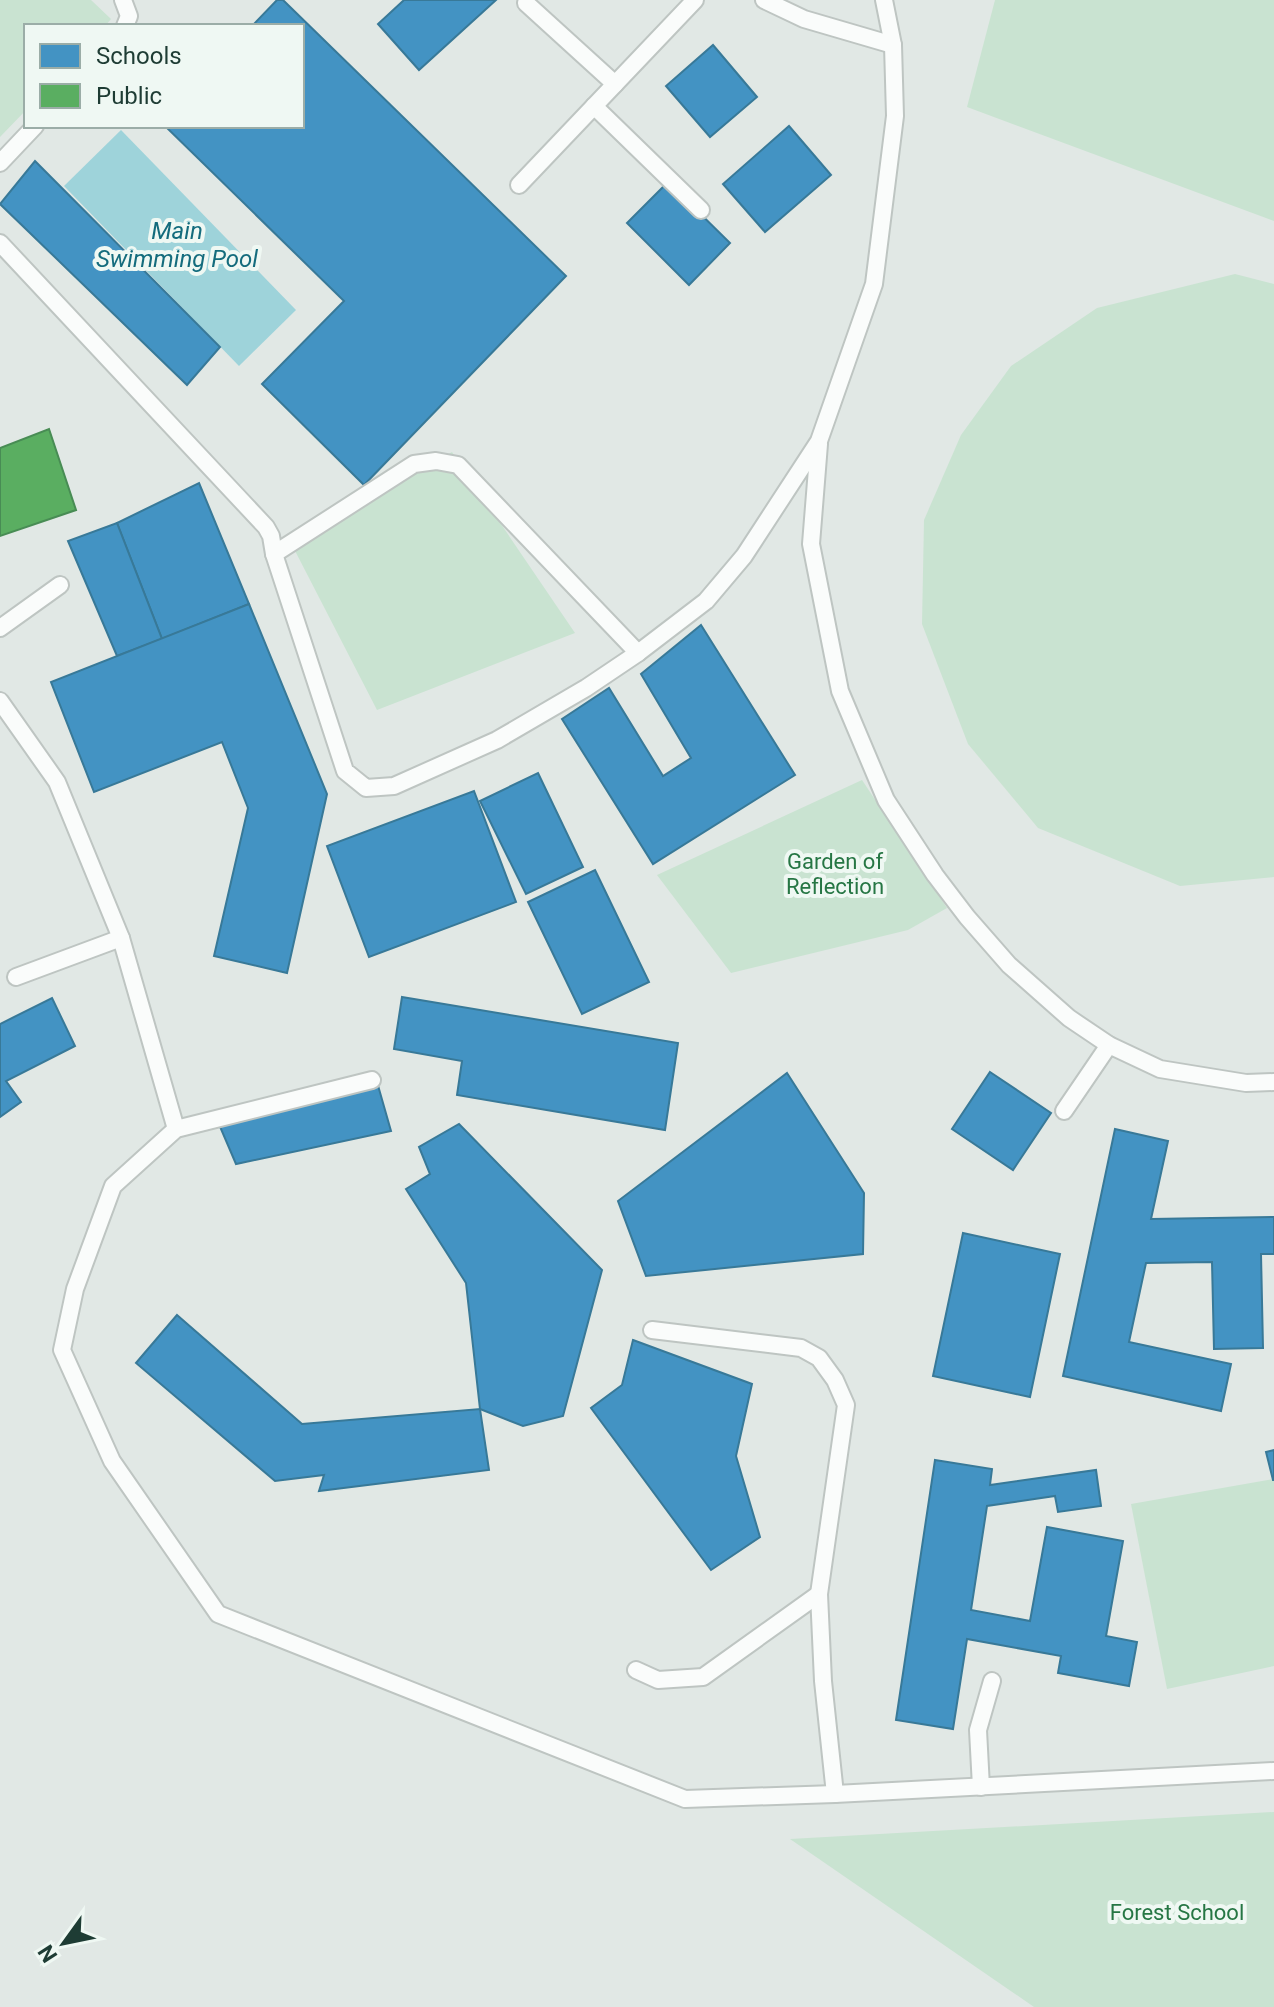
<svg xmlns="http://www.w3.org/2000/svg" width="1274" height="2007" font-family="Roboto,sans-serif">
  <style>
    .green { fill: #c9e3d1 }
    .water { fill: #9ed3da }
    .schools { fill: #4393c3; stroke: #387998; stroke-width: 2 }
    .public { fill: #5aae61; stroke: #488c54; stroke-width: 2 }
    .lines { fill: none; stroke-linecap: round; stroke-linejoin: round }
    .service-casing { stroke: #bec5c2; stroke-width: 20 }
    .service { stroke: #fafcfb; stroke-width: 16 }
    .labels { text-anchor: middle; dominant-baseline: central; stroke-width: 8; stroke-linejoin: round; paint-order: stroke }
    .park-label { font-size: 22px; fill: #267644; stroke: #eff8f3 }
    .water-label { font-size: 24px; font-style: italic; fill: #146c7d; stroke: #eff8f3 }
  </style>
  <rect width="100%" height="100%" fill="#e1e8e5"/>
  <g class="green">
    <path d="M 0,0 L 91,0 L 111,19 L 105,26 L 26,26 L 26,110 L 0,137 Z"/>
    <path d="M 995,0 L 1274,0 L 1274,221 L 967,107 Z"/>
    <path d="M 1235,274 L 1274,284 L 1274,877 L 1180,886 L 1038,828 L 968,744 L 922,624 L 924,520 L 961,435 L 1011,366 L 1097,308 Z"/>
    <path d="M 452,452 L 575,633 L 377,710 L 291,543 L 414,464 L 436,461 Z"/>
    <path d="M 862,780 L 947,908 L 908,930 L 731,973 L 657,875 Z"/>
    <path d="M 1274,1479 L 1274,1666 L 1167,1689 L 1131,1504 Z"/>
    <path d="M 1274,1812 L 1274,2007 L 1034,2007 L 790,1839 Z"/>
  </g>
  <path class="water" d="M 121,130 L 296,310 L 239,366 L 64,186 Z"/>
  <g class="schools">
    <path d="M 277,0 L 283,0 L 566,276 L 364,485 L 262,384 L 344,301 L 165,126 L 302,126 L 302,26 L 252,26 Z"/>
    <path d="M 404,0 L 496,0 L 419,70 L 378,24 Z"/>
    <path d="M 713,45 L 757,97 L 710,137 L 666,86 Z"/>
    <path d="M 789,126 L 831,175 L 765,232 L 723,184 Z"/>
    <path d="M 35,161 L 220,347 L 187,385 L 0,204 Z"/>
    <path d="M 668,182 L 730,243 L 689,285 L 627,223 Z"/>
    <path d="M 199,483 L 249,604 L 162,639 L 117,523 Z"/>
    <path d="M 117,523 L 162,639 L 117,656 L 68,541 Z"/>
    <path d="M 249,604 L 327,794 L 287,973 L 214,956 L 248,808 L 222,742 L 94,792 L 51,682 Z"/>
    <path d="M 701,625 L 795,775 L 653,864 L 562,719 L 609,688 L 663,776 L 691,758 L 641,674 Z"/>
    <path d="M 538,773 L 583,867 L 526,894 L 480,801 Z"/>
    <path d="M 474,791 L 516,902 L 369,957 L 327,846 Z"/>
    <path d="M 595,870 L 649,982 L 582,1014 L 528,902 Z"/>
    <path d="M 402,997 L 678,1043 L 665,1130 L 457,1095 L 462,1061 L 394,1049 Z"/>
    <path d="M 52,998 L 75,1046 L 6,1081 L 21,1102 L 0,1117 L 0,1024 Z"/>
    <path d="M 990,1072 L 1051,1113 L 1013,1170 L 952,1129 Z"/>
    <path d="M 787,1073 L 864,1193 L 863,1254 L 646,1276 L 618,1201 Z"/>
    <path d="M 377,1082 L 391,1131 L 236,1164 L 218,1122 Z"/>
    <path d="M 459,1124 L 602,1270 L 563,1416 L 523,1426 L 480,1409 L 466,1283 L 406,1189 L 430,1174 L 419,1147 Z"/>
    <path d="M 1115,1129 L 1168,1141 L 1151,1219 L 1274,1217 L 1274,1254 L 1261,1254 L 1263,1348 L 1214,1349 L 1212,1262 L 1146,1263 L 1129,1342 L 1231,1364 L 1221,1411 L 1063,1376 Z"/>
    <path d="M 963,1233 L 1060,1254 L 1030,1397 L 933,1376 Z"/>
    <path d="M 177,1315 L 302,1424 L 480,1409 L 489,1470 L 319,1491 L 324,1475 L 275,1481 L 136,1363 Z"/>
    <path d="M 633,1340 L 752,1384 L 736,1456 L 760,1537 L 711,1570 L 591,1408 L 622,1385 Z"/>
    <path d="M 1274,1450 L 1274,1480 L 1273,1480 L 1266,1452 Z"/>
    <path d="M 935,1460 L 992,1469 L 990,1485 L 1096,1470 L 1101,1506 L 1058,1512 L 1055,1496 L 987,1506 L 971,1610 L 1030,1621 L 1047,1527 L 1123,1541 L 1106,1636 L 1137,1642 L 1129,1686 L 1058,1673 L 1061,1656 L 967,1639 L 953,1729 L 896,1720 Z"/>
  </g>
  <path class="public" d="M 49,429 L 76,510 L 0,536 L 0,448 Z"/>
  <g class="lines">
    <g class="service-casing">
      <g id="service">
        <path d="M 123,0 L 129,16 L 125,26"/>
        <path d="M 764,0 L 804,19 L 893,45"/>
        <path d="M 526,3 L 615,84"/>
        <path d="M 594,106 L 701,210"/>
        <path d="M 0,163 L 35,126"/>
        <path d="M 519,185 L 695,0"/>
        <path d="M 0,243 L 266,527 L 271,536 L 274,554 L 345,771 L 366,788 L 394,786 L 497,740 L 586,688 L 638,653 L 706,601 L 744,556 L 819,441 L 874,284 L 895,116 L 893,45 L 884,0"/>
        <path d="M 819,444 L 811,544 L 840,691 L 886,800 L 935,875 L 967,917 L 1009,965 L 1069,1018 L 1109,1045 L 1160,1069 L 1246,1083 L 1274,1082"/>
        <path d="M 274,554 L 414,464 L 436,461 L 458,465 L 638,653"/>
        <path d="M 0,628 L 60,585"/>
        <path d="M 0,701 L 57,782 L 121,938 L 176,1129"/>
        <path d="M 16,977 L 121,938"/>
        <path d="M 372,1080 L 176,1129 L 113,1186 L 75,1289 L 62,1350 L 112,1461 L 218,1614 L 685,1799 L 835,1794 L 1274,1771"/>
        <path d="M 1064,1111 L 1109,1045"/>
        <path d="M 652,1330 L 801,1348 L 819,1358 L 835,1380 L 846,1405 L 819,1594 L 823,1681 L 835,1794"/>
        <path d="M 636,1670 L 658,1680 L 703,1677 L 819,1594"/>
        <path d="M 981,1787 L 978,1730 L 992,1681"/>
      </g>
    </g>
    <use href="#service" class="service"/>
  </g>
  <g class="labels">
    <g class="park-label">
      <text x="835" y="861">Garden of<tspan x="835" dy="25">Reflection</tspan></text>
      <text x="1177" y="1912">Forest School</text>
    </g>
    <g class="water-label">
      <text x="177" y="231">Main<tspan x="177" dy="28">Swimming Pool</tspan></text>
    </g>
  </g>
  <rect x="24" y="24" width="280" height="104" fill="#eff8f3" stroke="#9bada7" stroke-width="2"/>
  <rect x="40" y="44" width="40" height="24" fill="#4393c3" stroke="#9bada7" stroke-width="2"/>
  <text x="96" y="64" font-size="24" fill="#1e3c34">Schools</text>
  <rect x="40" y="84" width="40" height="24" fill="#5aae61" stroke="#9bada7" stroke-width="2"/>
  <text x="96" y="104" font-size="24" fill="#1e3c34">Public</text>
  <g transform="translate(64 1943) rotate(237)" stroke="#eff8f3" stroke-width="6" paint-order="stroke">
  <path d="M0-6L14 30L0 20L-14 30Z" fill="#1e3c34"/>
  <text y="-12" font-size="22" font-weight="bold" text-anchor="middle" fill="#1e3c34">N</text>
  </g>
</svg>
